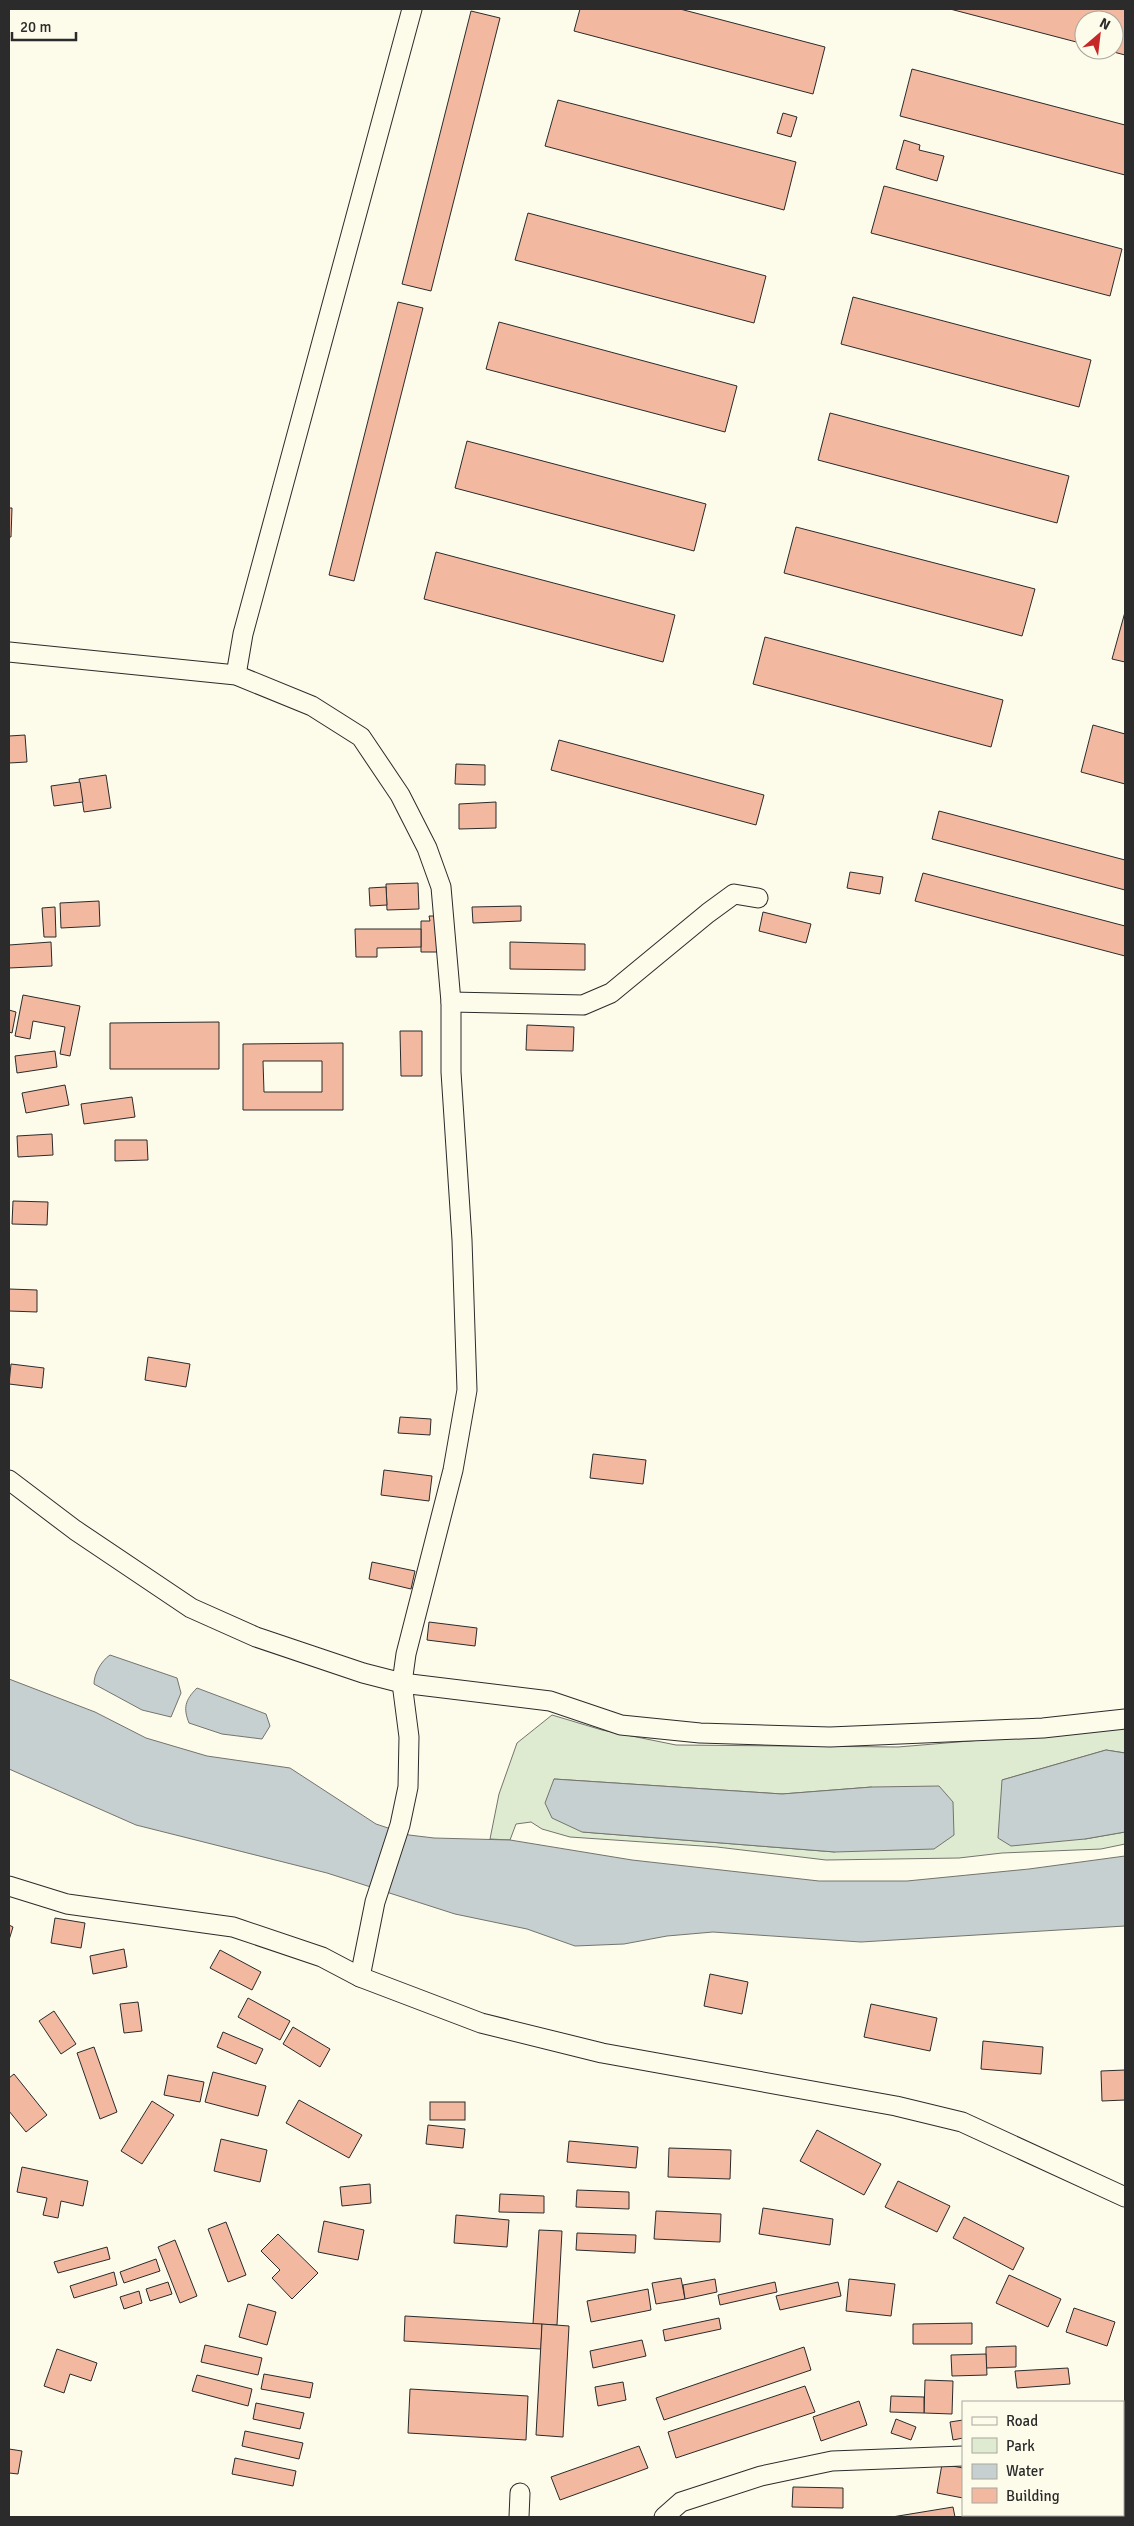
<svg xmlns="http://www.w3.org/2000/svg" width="1134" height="2526" font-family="Signika,sans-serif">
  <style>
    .green { fill: #deebd1; stroke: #74746e; fill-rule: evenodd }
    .water { fill: #c7d0d0; stroke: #74746e }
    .building { fill: #f2b8a0; stroke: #2b2b2b; fill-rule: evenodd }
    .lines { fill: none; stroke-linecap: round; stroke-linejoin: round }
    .minor-casing { stroke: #2b2b2b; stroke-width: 21 }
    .minor { stroke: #fdfbea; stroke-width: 19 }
  </style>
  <rect width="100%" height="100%" fill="#fdfbea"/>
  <path class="green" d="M 552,1715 L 602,1730 L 676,1745 L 898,1747 L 1125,1728 L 1125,1753 L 1106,1750 L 1002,1780 L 1085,1839 L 1125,1832 L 1125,1844 L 1101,1849 L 1002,1853 L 959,1858 L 826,1860 L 717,1847 L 570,1837 L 542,1829 L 531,1822 L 516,1824 L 510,1840 L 490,1839 L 499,1794 L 517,1743 ZM 554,1779 L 782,1794 L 872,1787 L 835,1852 L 583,1832 Z"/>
  <g class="water">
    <path d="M 110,1655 L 177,1678 L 181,1693 L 171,1717 L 142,1710 L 94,1684 C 94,1674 101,1661 110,1655 Z"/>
    <path d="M 9,1679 L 95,1712 L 146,1738 L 207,1756 L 290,1768 L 376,1824 L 409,1835 L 434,1838 L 510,1840 L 632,1860 L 819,1881 L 907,1881 L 1029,1869 L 1125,1856 L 1125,1926 L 861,1942 L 713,1932 L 667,1936 L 624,1944 L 575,1946 L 527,1929 L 455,1914 L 327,1873 L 136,1825 L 9,1769 Z"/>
    <path d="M 197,1688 L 266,1714 L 270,1726 L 262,1739 L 222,1734 L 189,1723 C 183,1708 185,1700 197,1688 Z"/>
    <path d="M 1106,1750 L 1125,1753 L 1125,1832 L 1085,1839 L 1011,1846 L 998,1838 L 1002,1780 Z"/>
    <path d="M 554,1779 L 782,1794 L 872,1787 L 939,1786 L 953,1802 L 954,1835 L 934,1849 L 835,1852 L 582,1832 L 552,1818 L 545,1803 Z"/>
  </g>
  <g class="building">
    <path d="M 580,9 L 680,9 L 825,47 L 813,94 L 574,31 Z"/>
    <path d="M 950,9 L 1125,9 L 1125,55 L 1106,50 L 1114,50 L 1114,20 L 1084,20 L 1084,44 Z"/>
    <path d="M 471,11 L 500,18 L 431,291 L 402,284 Z"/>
    <path d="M 912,69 L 1125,125 L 1125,175 L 900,116 Z"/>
    <path d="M 558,100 L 796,162 L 784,210 L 545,146 Z"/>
    <path d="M 783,113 L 797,117 L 791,137 L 777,133 Z"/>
    <path d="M 904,140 L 920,145 L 919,150 L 944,156 L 937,181 L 896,169 Z"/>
    <path d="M 884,186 L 1122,249 L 1110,296 L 871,233 Z"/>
    <path d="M 528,213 L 766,276 L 754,323 L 515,260 Z"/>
    <path d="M 853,297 L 1091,360 L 1079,407 L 841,344 Z"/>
    <path d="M 398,302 L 423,308 L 354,581 L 329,575 Z"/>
    <path d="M 499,322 L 737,386 L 725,432 L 486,369 Z"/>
    <path d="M 830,413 L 1069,476 L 1057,523 L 818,460 Z"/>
    <path d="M 467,441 L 706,504 L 694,551 L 455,488 Z"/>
    <path d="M 9,508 L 12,508 L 11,537 L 9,537 Z"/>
    <path d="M 796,527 L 1035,589 L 1022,636 L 784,573 Z"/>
    <path d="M 436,552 L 675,615 L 663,662 L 424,599 Z"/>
    <path d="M 1125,612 L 1125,662 L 1112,659 Z"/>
    <path d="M 765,637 L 1003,700 L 991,747 L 753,684 Z"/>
    <path d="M 1093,725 L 1125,734 L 1125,784 L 1081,772 Z"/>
    <path d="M 25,735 L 27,762 L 9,763 L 9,736 Z"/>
    <path d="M 559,740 L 764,795 L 756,825 L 551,770 Z"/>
    <path d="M 456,764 L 485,765 L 485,785 L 455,784 Z"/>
    <path d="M 106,775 L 111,808 L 84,812 L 79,779 Z"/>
    <path d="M 80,782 L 83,802 L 54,806 L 51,786 Z"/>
    <path d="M 496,802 L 496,828 L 459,829 L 459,804 Z"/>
    <path d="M 939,811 L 1125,860 L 1125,890 L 932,839 Z"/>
    <path d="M 850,872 L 883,877 L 880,894 L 847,888 Z"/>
    <path d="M 923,873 L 1125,926 L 1125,956 L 915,901 Z"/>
    <path d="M 418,883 L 419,909 L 387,910 L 386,884 Z"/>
    <path d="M 386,887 L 387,905 L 370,906 L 369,888 Z"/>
    <path d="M 99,901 L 100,926 L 61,928 L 60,903 Z"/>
    <path d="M 521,906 L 521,921 L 473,923 L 472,907 Z"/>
    <path d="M 55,907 L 56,937 L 44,937 L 42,908 Z"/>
    <path d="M 763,912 L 811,924 L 806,943 L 759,931 Z"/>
    <path d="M 429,916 L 440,916 L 440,952 L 421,952 L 421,921 L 430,921 Z"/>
    <path d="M 355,929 L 421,929 L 421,947 L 377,948 L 377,957 L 356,957 Z"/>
    <path d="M 51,942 L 52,966 L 9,968 L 9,945 Z"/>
    <path d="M 510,942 L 585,944 L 585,970 L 510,969 Z"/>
    <path d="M 23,995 L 80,1006 L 70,1056 L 60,1054 L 65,1027 L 33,1021 L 30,1039 L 15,1036 Z"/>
    <path d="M 9,1010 L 16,1012 L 12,1033 L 9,1032 Z"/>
    <path d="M 219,1022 L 219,1069 L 110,1069 L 110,1023 Z"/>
    <path d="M 527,1025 L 574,1027 L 573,1051 L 526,1050 Z"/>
    <path d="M 400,1031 L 422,1031 L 422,1076 L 401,1076 Z"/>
    <path d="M 343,1043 L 343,1110 L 243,1110 L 243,1044 ZM 263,1061 L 322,1061 L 322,1092 L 264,1092 Z"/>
    <path d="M 55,1051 L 57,1067 L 17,1073 L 15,1056 Z"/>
    <path d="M 65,1085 L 69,1105 L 26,1113 L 22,1093 Z"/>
    <path d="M 132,1097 L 135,1117 L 84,1124 L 81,1104 Z"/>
    <path d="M 52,1134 L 53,1155 L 18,1157 L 17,1136 Z"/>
    <path d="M 115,1140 L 147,1140 L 148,1160 L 115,1161 Z"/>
    <path d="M 13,1201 L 48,1202 L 47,1225 L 12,1224 Z"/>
    <path d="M 9,1289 L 37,1290 L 37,1312 L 9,1311 Z"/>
    <path d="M 148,1357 L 190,1364 L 186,1387 L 145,1380 Z"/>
    <path d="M 11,1364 L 44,1368 L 42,1388 L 9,1384 Z"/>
    <path d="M 400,1417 L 431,1419 L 430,1435 L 398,1433 Z"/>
    <path d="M 593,1454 L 646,1460 L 643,1484 L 590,1478 Z"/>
    <path d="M 384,1470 L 432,1476 L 429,1501 L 381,1495 Z"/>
    <path d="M 372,1562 L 415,1571 L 411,1589 L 369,1579 Z"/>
    <path d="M 429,1622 L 477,1628 L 475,1646 L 427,1640 Z"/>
    <path d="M 55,1918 L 85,1923 L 81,1948 L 51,1943 Z"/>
    <path d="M 9,1925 L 13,1927 L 9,1940 Z"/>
    <path d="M 124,1949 L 127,1967 L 93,1974 L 90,1956 Z"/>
    <path d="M 220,1950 L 261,1972 L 252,1990 L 210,1968 Z"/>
    <path d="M 710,1974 L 748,1982 L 742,2014 L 704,2006 Z"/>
    <path d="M 248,1998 L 290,2021 L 280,2040 L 238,2017 Z"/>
    <path d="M 138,2002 L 142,2031 L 124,2033 L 120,2004 Z"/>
    <path d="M 871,2004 L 937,2018 L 930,2051 L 864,2037 Z"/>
    <path d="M 54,2011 L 76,2044 L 61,2054 L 39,2021 Z"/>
    <path d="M 293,2027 L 330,2049 L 320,2067 L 283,2044 Z"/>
    <path d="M 223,2032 L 263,2049 L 256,2064 L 217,2047 Z"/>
    <path d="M 983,2041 L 1043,2047 L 1041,2074 L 981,2069 Z"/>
    <path d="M 94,2047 L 117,2112 L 100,2119 L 77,2053 Z"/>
    <path d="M 1125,2070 L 1125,2100 L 1102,2101 L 1101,2071 Z"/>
    <path d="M 213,2072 L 266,2086 L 258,2116 L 205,2102 Z"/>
    <path d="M 14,2074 L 47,2115 L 26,2132 L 9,2111 L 9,2078 Z"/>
    <path d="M 168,2075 L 204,2082 L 200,2102 L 164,2095 Z"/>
    <path d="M 299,2100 L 362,2135 L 349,2158 L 286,2123 Z"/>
    <path d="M 152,2101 L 174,2115 L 142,2164 L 121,2151 Z"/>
    <rect x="430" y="2102" width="35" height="18"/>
    <path d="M 428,2125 L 465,2129 L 463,2148 L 426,2144 Z"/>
    <path d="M 817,2130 L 881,2164 L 864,2195 L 800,2161 Z"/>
    <path d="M 221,2139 L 267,2150 L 260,2182 L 214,2171 Z"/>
    <path d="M 569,2141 L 638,2147 L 636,2168 L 567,2162 Z"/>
    <path d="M 669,2148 L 731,2150 L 730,2179 L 668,2177 Z"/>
    <path d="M 22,2167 L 88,2181 L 83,2206 L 61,2201 L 58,2218 L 43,2215 L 47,2198 L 17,2192 Z"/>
    <path d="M 898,2181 L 950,2206 L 937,2232 L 885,2207 Z"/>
    <path d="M 370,2184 L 371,2203 L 342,2206 L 340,2187 Z"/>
    <path d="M 577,2190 L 629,2192 L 629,2209 L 576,2207 Z"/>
    <path d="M 500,2194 L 544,2196 L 544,2213 L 499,2212 Z"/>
    <path d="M 763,2208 L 833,2219 L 830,2245 L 759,2234 Z"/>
    <path d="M 656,2211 L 721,2214 L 720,2242 L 654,2239 Z"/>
    <path d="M 456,2215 L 509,2220 L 507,2247 L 454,2243 Z"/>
    <path d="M 964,2217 L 1024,2248 L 1013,2270 L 953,2238 Z"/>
    <path d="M 324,2221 L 364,2230 L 358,2260 L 318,2252 Z"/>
    <path d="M 226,2222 L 246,2275 L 228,2282 L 208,2229 Z"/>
    <path d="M 539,2230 L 562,2231 L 557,2325 L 533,2324 Z"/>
    <path d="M 577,2233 L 636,2235 L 635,2253 L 576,2250 Z"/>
    <path d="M 278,2234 L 318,2273 L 292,2299 L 272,2278 L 280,2270 L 261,2251 Z"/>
    <path d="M 175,2240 L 197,2296 L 180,2303 L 158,2247 Z"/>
    <path d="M 107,2247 L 110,2259 L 58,2273 L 54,2262 Z"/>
    <path d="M 156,2259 L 160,2271 L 124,2283 L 120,2272 Z"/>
    <path d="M 114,2272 L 117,2285 L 74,2298 L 70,2286 Z"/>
    <path d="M 1009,2275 L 1061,2299 L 1048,2327 L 996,2303 Z"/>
    <path d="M 681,2278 L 685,2299 L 656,2304 L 652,2283 Z"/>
    <path d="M 715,2279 L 717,2292 L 685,2299 L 683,2285 Z"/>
    <path d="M 849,2279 L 895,2284 L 891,2316 L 846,2311 Z"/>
    <path d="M 168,2282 L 172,2294 L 150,2301 L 146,2289 Z"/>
    <path d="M 775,2282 L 777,2292 L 720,2305 L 718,2295 Z"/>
    <path d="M 838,2282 L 841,2296 L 780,2310 L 776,2296 Z"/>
    <path d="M 648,2289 L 651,2310 L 591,2322 L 587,2301 Z"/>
    <path d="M 139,2291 L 142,2303 L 124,2309 L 120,2297 Z"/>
    <path d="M 248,2304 L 276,2312 L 267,2345 L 239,2337 Z"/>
    <path d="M 1074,2308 L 1115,2322 L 1107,2346 L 1066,2332 Z"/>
    <path d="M 405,2316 L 542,2324 L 541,2349 L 404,2341 Z"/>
    <path d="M 719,2318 L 721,2329 L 665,2341 L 663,2330 Z"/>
    <path d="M 972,2323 L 972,2344 L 913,2344 L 913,2324 Z"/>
    <path d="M 542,2324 L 569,2326 L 563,2437 L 536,2435 Z"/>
    <path d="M 642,2340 L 646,2356 L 593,2368 L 590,2351 Z"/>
    <path d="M 205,2345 L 262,2358 L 258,2375 L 201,2362 Z"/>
    <path d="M 1016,2346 L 1016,2367 L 986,2368 L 986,2347 Z"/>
    <path d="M 804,2347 L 811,2370 L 664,2420 L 656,2398 Z"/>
    <path d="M 57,2349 L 97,2363 L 91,2381 L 70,2374 L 64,2393 L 44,2386 Z"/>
    <path d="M 986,2354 L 987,2375 L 952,2376 L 951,2355 Z"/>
    <path d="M 1068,2368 L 1070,2384 L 1017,2388 L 1015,2371 Z"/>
    <path d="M 264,2374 L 313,2383 L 310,2398 L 261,2389 Z"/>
    <path d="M 197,2375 L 252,2389 L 248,2406 L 192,2391 Z"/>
    <path d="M 925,2380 L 953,2381 L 952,2414 L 924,2413 Z"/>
    <path d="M 623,2382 L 626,2400 L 598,2406 L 595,2387 Z"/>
    <path d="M 805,2386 L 815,2412 L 676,2458 L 668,2432 Z"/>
    <path d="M 410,2389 L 528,2396 L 526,2440 L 408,2433 Z"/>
    <path d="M 891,2396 L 924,2397 L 924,2413 L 890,2412 Z"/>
    <path d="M 859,2401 L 867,2425 L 821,2441 L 813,2417 Z"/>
    <path d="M 256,2403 L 304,2413 L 300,2429 L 253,2419 Z"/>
    <path d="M 896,2419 L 916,2427 L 911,2440 L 891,2433 Z"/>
    <path d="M 963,2420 L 963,2438 L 953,2440 L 950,2422 Z"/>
    <path d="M 245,2431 L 303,2443 L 299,2459 L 242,2446 Z"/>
    <path d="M 639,2446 L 648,2468 L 560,2500 L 551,2477 Z"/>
    <path d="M 9,2449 L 22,2451 L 18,2474 L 9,2473 Z"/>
    <path d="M 235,2458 L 296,2471 L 293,2486 L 232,2474 Z"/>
    <path d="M 942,2464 L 963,2468 L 963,2498 L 937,2493 Z"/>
    <path d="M 793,2487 L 843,2488 L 843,2508 L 792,2507 Z"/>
    <path d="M 953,2507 L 955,2517 L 892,2517 Z"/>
    <path d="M 1082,2515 L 1115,2515 L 1114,2517 L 1087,2517 Z"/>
  </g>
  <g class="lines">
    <g class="minor-casing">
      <g id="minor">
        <path d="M 9,652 L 236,675 L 312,706 L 361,737 L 400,795 L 427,848 L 441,887 L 451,1002"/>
        <path d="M 236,675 L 243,634 L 412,9"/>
        <path d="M 9,1480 L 75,1530 L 191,1608 L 256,1637 L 363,1673 L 402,1683 L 550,1701 L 621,1725 L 700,1733 L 830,1737 L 1043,1728 L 1125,1719"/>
        <path d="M 9,1886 L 67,1904 L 233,1927 L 322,1957 L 360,1977 L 481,2023 L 602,2053 L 896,2106 L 962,2122 L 1125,2197"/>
        <path d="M 360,1977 L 375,1902 L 400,1825 L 408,1787 L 409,1737 L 402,1683 L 406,1654 L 453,1470 L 467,1390 L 462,1240 L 451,1072 L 451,1002 L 583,1005 L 611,993 L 708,913 L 734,894 L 758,898"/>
        <path d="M 1123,2420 L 1125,2420"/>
        <path d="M 519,2517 L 520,2493"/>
        <path d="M 664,2517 L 681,2502 L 761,2476 L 832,2461 L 963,2456"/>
      </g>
    </g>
    <use href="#minor" class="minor"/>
  </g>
  <rect width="1134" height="2526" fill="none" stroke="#2b2b2b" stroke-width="20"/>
  <rect x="962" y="2401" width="162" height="115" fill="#fdfbea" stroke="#a9a89e"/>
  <rect x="972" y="2417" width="25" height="8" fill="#fdfbea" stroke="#a9a89e"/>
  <text x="1006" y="2426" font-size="15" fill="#2b2b2b">Road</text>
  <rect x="972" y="2438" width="25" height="15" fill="#deebd1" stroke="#a9a89e"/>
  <text x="1006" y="2451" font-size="15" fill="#2b2b2b">Park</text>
  <rect x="972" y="2464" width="25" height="15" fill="#c7d0d0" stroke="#a9a89e"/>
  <text x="1006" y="2476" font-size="15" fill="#2b2b2b">Water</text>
  <rect x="972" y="2488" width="25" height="15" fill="#f2b8a0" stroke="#a9a89e"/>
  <text x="1006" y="2501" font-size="15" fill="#2b2b2b">Building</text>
  <g transform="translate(1099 35) rotate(28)"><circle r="24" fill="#fdfbea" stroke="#a9a89e"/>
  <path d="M0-4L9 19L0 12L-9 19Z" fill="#c62828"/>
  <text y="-8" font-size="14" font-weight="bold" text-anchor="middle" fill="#2b2b2b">N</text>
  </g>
  <path d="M12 32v8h64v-8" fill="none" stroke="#2b2b2b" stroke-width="2.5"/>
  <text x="20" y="32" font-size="15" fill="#2b2b2b" stroke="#fdfbea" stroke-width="4" paint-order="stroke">20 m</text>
</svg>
